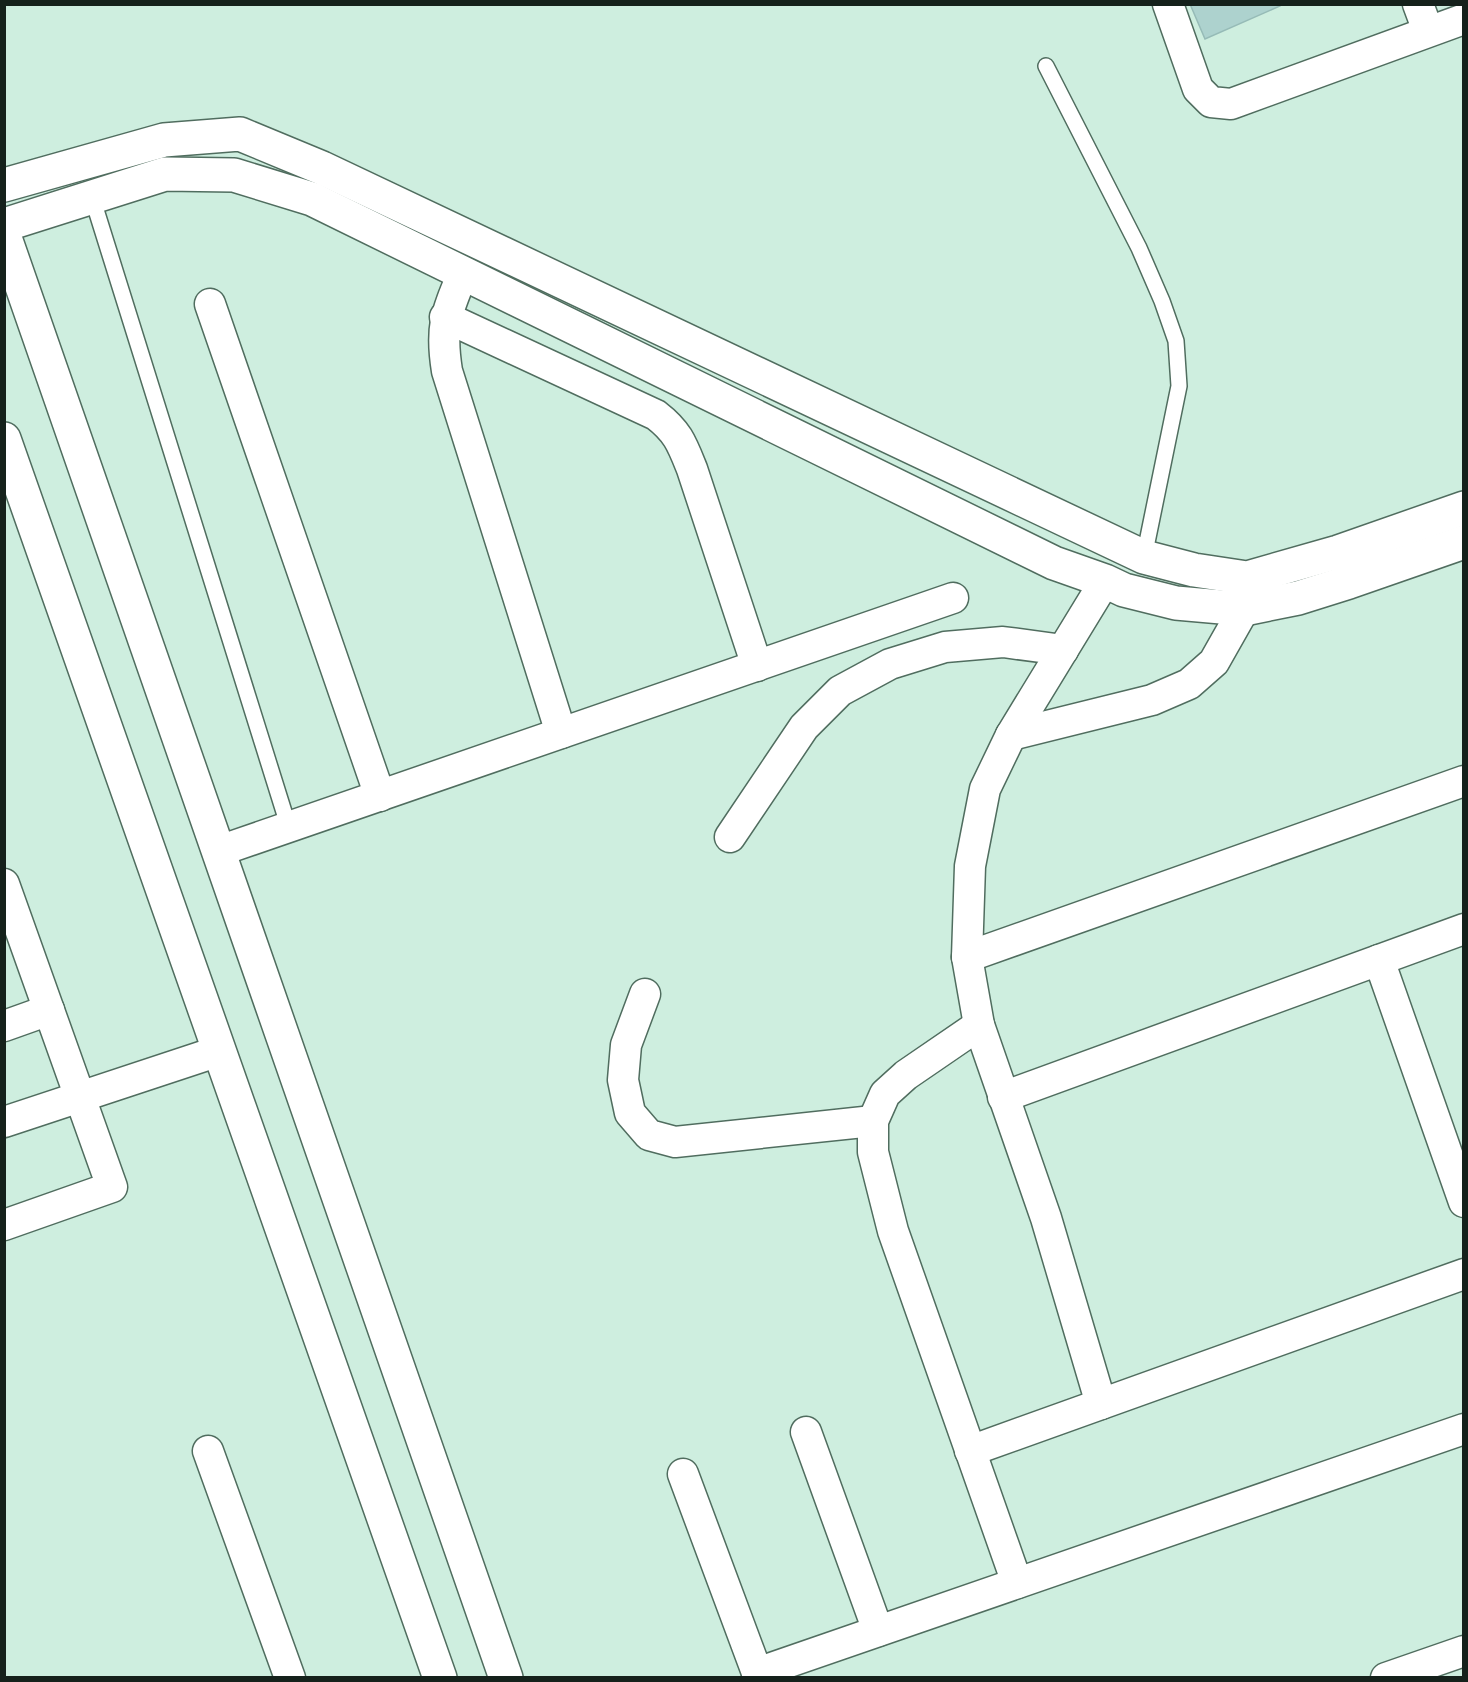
<svg xmlns="http://www.w3.org/2000/svg" width="1468" height="1682" font-family="Poppins,sans-serif">
  <style>
    .building { fill: #add2ce; stroke: #96bbb7; stroke-width: 1.5 }
    .lines { fill: none; stroke-linecap: round; stroke-linejoin: round }
    .lane-casing { stroke: #506d5f; stroke-width: 18 }
    .street-casing { stroke: #506d5f; stroke-width: 33 }
    .secondary-casing { stroke: #506d5f; stroke-width: 36 }
    .lane { stroke: #fff; stroke-width: 15 }
    .street { stroke: #fff; stroke-width: 30 }
    .secondary { stroke: #fff; stroke-width: 33 }
  </style>
  <rect width="100%" height="100%" fill="#ceeedf"/>
  <path class="building" d="M 1190,4 L 1279,4 L 1280,6 L 1205,39 Z"/>
  <g class="lines">
    <g class="lane-casing">
      <g id="lane">
        <path d="M 1046,66 L 1139,248 L 1162,301 L 1176,341 L 1179,386 L 1144,557"/>
        <path d="M 92,197 L 289,828"/>
      </g>
    </g>
    <g class="street-casing">
      <g id="street">
        <path d="M 1168,4 L 1198,89 L 1211,102 L 1231,104 L 1464,19"/>
        <path d="M 1418,4 L 1428,31"/>
        <path d="M 463,273 C 446,314 440,327 447,371 L 561,733"/>
        <path d="M 210,304 L 380,796"/>
        <path d="M 445,317 L 656,415 C 678,432 682,444 692,469 L 757,666"/>
        <path d="M 1011,735 L 1152,700 L 1189,684 L 1214,662 L 1244,609 L 1246,586"/>
        <path d="M 730,837 L 804,727 L 840,691 L 890,664 L 945,647 L 1003,642 L 1063,650"/>
        <path d="M 219,851 L 953,598"/>
        <path d="M 4,884 L 112,1187 L 4,1225"/>
        <path d="M 967,957 L 1464,781"/>
        <path d="M 1379,960 L 1464,1202"/>
        <path d="M 645,994 L 626,1045 L 623,1080 L 630,1113 L 649,1135 L 675,1142 L 873,1121"/>
        <path d="M 979,1025 L 906,1075 L 885,1094 L 873,1121 L 873,1152 L 893,1231 L 1017,1583"/>
        <path d="M 4,1026 L 49,1010"/>
        <path d="M 1003,1097 L 1464,929"/>
        <path d="M 4,1122 L 219,1051"/>
        <path d="M 1101,1404 L 1046,1218 L 979,1025 L 967,957 L 970,866 L 985,789 L 1011,735 L 1105,581"/>
        <path d="M 806,1432 L 878,1631"/>
        <path d="M 208,1451 L 290,1678"/>
        <path d="M 970,1451 L 1464,1274"/>
        <path d="M 683,1474 L 759,1678"/>
        <path d="M 757,1673 L 1464,1429"/>
        <path d="M 1386,1678 L 1464,1651"/>
      </g>
    </g>
    <g class="secondary-casing">
      <g id="secondary">
        <path d="M 4,185 L 164,140 L 240,134 L 322,168 L 1144,557 L 1194,570 L 1247,578 L 1338,552 L 1464,508"/>
        <path d="M 4,225 L 165,174 L 234,175 L 312,199 L 1054,563 L 1105,581 L 1124,590 L 1176,603 L 1244,609 L 1298,598 L 1349,582 L 1464,542"/>
        <path d="M 4,235 L 506,1678"/>
        <path d="M 4,439 L 440,1678"/>
      </g>
    </g>
    <use href="#lane" class="lane"/>
    <use href="#street" class="street"/>
    <use href="#secondary" class="secondary"/>
  </g>
  <rect width="1468" height="1682" fill="none" stroke="#15211b" stroke-width="12"/>
</svg>
